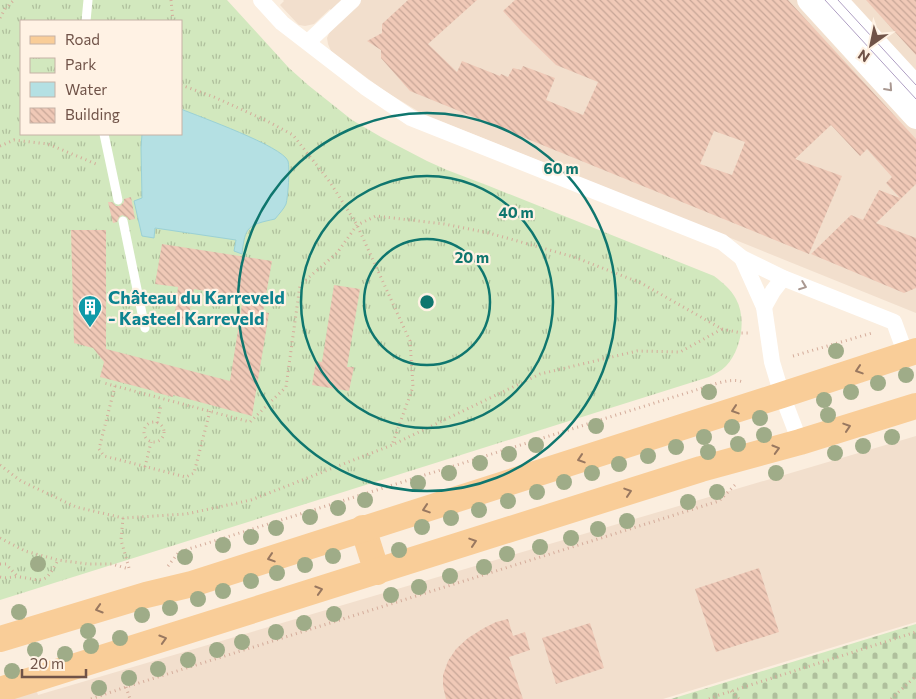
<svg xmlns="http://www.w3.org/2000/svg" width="916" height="699" font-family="Commissioner,sans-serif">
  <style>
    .residential { fill: #f2dfcd }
    .cemetery { fill: url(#cemetery-stones) }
    .park { fill: url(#park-tufts); fill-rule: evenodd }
    .water { fill: #b4e0e3; stroke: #9bd1d5 }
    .building { fill: url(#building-back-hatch); fill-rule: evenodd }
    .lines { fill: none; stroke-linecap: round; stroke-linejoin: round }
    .path { stroke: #d4ac9b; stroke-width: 3; stroke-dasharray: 1 4; stroke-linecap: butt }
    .lane { stroke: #fff; stroke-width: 9 }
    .street { stroke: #fff; stroke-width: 16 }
    .secondary { stroke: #fff; stroke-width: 24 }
    .primary { stroke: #f9cd98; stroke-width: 26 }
    .tram { stroke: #af9fc3; stroke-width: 1 }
    .tree { fill: #9fac88 }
    .oneway { stroke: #a99891 }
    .oneway2 { stroke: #997860 }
    .ring { fill: none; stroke: #0f766e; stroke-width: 2.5 }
    .labels { text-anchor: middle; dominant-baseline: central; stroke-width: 4.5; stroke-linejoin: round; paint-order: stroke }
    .culture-label { font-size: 18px; font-weight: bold; fill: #0d838f; stroke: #fff2e4; text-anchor: start }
    .centre { fill: #0f766e; stroke: #fff2e4; stroke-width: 2.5 }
    .ring-label { font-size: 15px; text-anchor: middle; font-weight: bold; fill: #0f766e; stroke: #fff2e4; stroke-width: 4.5; stroke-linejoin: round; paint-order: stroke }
  </style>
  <defs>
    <pattern id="cemetery-stones" width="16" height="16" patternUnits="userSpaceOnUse" patternTransform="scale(1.25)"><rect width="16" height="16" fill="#d2e8be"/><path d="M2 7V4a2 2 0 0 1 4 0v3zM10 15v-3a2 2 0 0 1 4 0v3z" fill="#afbf9c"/></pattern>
    <pattern id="park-tufts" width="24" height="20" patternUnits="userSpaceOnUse" patternTransform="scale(1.25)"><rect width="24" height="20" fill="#d2e8be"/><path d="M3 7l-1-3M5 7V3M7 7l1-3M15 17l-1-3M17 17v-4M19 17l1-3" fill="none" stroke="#afbf9c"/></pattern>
    <pattern id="building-back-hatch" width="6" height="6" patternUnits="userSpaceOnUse" patternTransform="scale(1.25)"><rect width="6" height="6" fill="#f0c9b7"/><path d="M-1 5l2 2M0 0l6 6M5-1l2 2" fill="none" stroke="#c7a697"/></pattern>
  </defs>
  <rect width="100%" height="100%" fill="#fbeedf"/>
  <g class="residential">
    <path d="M 283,0 L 916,0 L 916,313 L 421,113 L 383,90 L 331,51 L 328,44 L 327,38 L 330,31 L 341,21 L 330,9 L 314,24 L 305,26 L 299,25 L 296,22 L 280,5 L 284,1 Z"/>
    <path d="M 916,436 L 916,622 L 663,699 L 9,699 L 36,689 L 38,695 Z"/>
  </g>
  <path class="cemetery" d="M 916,624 L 916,699 L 671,699 Z"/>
  <path class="park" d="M 0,0 L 227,0 L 289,68 L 308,85 L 352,120 L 381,137 L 427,161 L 447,170 L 489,186 L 714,276 C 723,283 731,289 736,299 C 747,319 741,350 726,366 C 721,371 715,374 709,377 L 0,600 ZM 21,21 L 181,21 L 181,134 L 21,134 Z"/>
  <path class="water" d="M 181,109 C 200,117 282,146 288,161 C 290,168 288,197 286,204 C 284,209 278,215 275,219 C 248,225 245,226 242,254 L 234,251 L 236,240 L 155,228 L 154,238 L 142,236 L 134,201 L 142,198 L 141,148 L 142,134 L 181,134 Z"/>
  <g class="building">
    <path d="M 408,0 L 477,0 L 428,44 L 457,72 L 462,61 L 500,76 L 501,74 L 508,77 L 513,68 L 521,70 L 523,66 L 555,78 L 546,100 L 583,115 L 598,82 L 556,65 L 522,32 L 503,11 L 515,0 L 788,0 L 916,139 L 916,184 L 876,223 L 916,238 L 916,288 L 904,293 L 811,254 L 851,215 L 863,220 L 879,190 L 900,198 L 886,183 L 892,177 L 867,149 L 860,156 L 831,125 L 795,159 L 842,176 L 809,254 L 410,91 L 381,58 L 381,50 L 367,41 L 382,33 L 382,24 ZM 714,131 L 745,142 L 732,175 L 700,164 Z"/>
    <path d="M 866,0 L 916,0 L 916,55 Z"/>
    <path d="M 131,197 L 135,219 L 129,220 L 127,217 L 122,215 L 119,217 L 117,222 L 113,223 L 108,202 L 112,202 L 116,206 L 120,206 L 124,202 L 124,199 Z"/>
    <path d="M 71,230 L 106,230 L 106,349 L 230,381 L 243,298 L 194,289 L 187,325 L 174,322 L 178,287 L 155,284 L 162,244 L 272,261 L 263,312 L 269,313 L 252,416 L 173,395 L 173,397 L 154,392 L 154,391 L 100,377 L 104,362 L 93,348 L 74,343 Z"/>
    <path d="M 334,285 L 360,289 L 347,367 L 354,367 L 349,391 L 312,385 L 316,361 L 322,362 Z"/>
    <path d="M 759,568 L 779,632 L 716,652 L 695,589 Z"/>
    <path d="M 508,619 L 513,636 L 525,632 L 530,650 L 509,657 L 523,699 L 446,699 L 443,686 L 443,675 L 448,661 L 456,649 L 468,638 L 484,628 L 496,622 Z"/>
    <path d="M 590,623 L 604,668 L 556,684 L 542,638 Z"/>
  </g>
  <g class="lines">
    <g class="path">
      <path d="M 171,0 L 173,21"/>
      <path d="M 0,18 L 5,9 L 14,0"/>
      <path d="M 181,85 L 214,97 L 267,121 L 293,135 L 330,182 L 357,225 L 410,341 L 413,387 L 392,445"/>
      <path d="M 0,146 L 14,140 L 48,144 L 96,164"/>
      <path d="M 722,329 L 741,333 L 749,333"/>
      <path d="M 793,356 L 872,333"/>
      <path d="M 115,386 L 99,449 L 104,456 L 186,477 L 194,473 L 210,411"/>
      <circle cx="154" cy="432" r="10"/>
      <path d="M 157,423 L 161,405"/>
      <path d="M 0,465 L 21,481 L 76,507 L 123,518 L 186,514 L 251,500 L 392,445 L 540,374 L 637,351 L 680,352 L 722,329 L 641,283 L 574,257 L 489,233 L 444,224 L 376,216 L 357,225 L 337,253 L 300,285 L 286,387 L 250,422 L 104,383"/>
      <path d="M 145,467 L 151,442"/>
      <path d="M 123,518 L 121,540 L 129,568"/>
      <path d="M 0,538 L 25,551 L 58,560 L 88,564 L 112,564 L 129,569"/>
      <path d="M 0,564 L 6,564 L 17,576"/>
      <path d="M 168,566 L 179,552 L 696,390 C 710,386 729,377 743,382"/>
      <path d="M 0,577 C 7,579 13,576 20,577 C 45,581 45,584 58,560"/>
      <path d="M 126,687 L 130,699"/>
      <path d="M 731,691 L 739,699"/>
      <path d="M 91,699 L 126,687 L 719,501 L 736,484"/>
      <path d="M 709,699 L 716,696 L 916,632"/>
      <path d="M 891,699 L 916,676"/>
    </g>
    <g class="lane">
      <path d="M 86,21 L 88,0"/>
      <path d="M 104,134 L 118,200"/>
      <path d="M 123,221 L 145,328"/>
    </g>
    <g class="street">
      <path d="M 261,0 L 282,23 L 365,87 L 411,118 L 722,242 L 742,258 L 783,278 L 894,322 L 906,355"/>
      <path d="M 308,42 L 353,0"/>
      <path d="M 742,258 L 764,307 L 772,362 L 782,395 L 800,442"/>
      <path d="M 764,307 L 773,291 L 783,278"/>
    </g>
    <g class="secondary">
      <path d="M 809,0 L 916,117"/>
      <path d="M 835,0 L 916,88"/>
    </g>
    <g class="primary">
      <path d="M 363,528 L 377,572"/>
      <path d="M 0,639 L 146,595 L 192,584 L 782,395 L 916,351"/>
      <path d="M 0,690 L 701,469 L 800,442 L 916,406"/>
    </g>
    <g class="tram">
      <path d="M 825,0 L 916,99"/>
      <path d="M 838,0 L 916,85"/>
    </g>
  </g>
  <g class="tree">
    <circle cx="836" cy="351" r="8"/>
    <circle cx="906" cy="375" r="8"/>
    <circle cx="878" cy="383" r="8"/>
    <circle cx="709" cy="392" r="8"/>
    <circle cx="851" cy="392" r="8"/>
    <circle cx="824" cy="400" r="8"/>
    <circle cx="828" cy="415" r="8"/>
    <circle cx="760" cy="418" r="8"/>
    <circle cx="596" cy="426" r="8"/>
    <circle cx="732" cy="427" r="8"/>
    <circle cx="764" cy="435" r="8"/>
    <circle cx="704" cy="437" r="8"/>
    <circle cx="892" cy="437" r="8"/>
    <circle cx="738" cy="444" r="8"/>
    <circle cx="536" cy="445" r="8"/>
    <circle cx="863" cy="446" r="8"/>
    <circle cx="676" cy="447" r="8"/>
    <circle cx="708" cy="452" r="8"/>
    <circle cx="835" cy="453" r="8"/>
    <circle cx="509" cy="454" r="8"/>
    <circle cx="648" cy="456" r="8"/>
    <circle cx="480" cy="463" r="8"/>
    <circle cx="619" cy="464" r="8"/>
    <circle cx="449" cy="473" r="8"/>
    <circle cx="592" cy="473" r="8"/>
    <circle cx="776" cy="473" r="8"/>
    <circle cx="564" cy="482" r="8"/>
    <circle cx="418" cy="483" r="8"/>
    <circle cx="537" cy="492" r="8"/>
    <circle cx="717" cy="492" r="8"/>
    <circle cx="365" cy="500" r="8"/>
    <circle cx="508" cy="501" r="8"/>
    <circle cx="688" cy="502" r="8"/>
    <circle cx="338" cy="508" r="8"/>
    <circle cx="479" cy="510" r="8"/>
    <circle cx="310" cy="517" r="8"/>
    <circle cx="451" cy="518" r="8"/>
    <circle cx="627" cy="521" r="8"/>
    <circle cx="422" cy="527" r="8"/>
    <circle cx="276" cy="528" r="8"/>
    <circle cx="598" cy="529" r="8"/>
    <circle cx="251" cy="537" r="8"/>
    <circle cx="571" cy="538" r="8"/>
    <circle cx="223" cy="545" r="8"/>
    <circle cx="540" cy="547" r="8"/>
    <circle cx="399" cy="550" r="8"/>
    <circle cx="507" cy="554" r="8"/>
    <circle cx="333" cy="556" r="8"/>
    <circle cx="185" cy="557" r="8"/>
    <circle cx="38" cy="564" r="8"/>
    <circle cx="305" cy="565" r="8"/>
    <circle cx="484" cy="567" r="8"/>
    <circle cx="277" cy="573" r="8"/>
    <circle cx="450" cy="576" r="8"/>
    <circle cx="251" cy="581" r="8"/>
    <circle cx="419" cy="587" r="8"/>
    <circle cx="223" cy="591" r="8"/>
    <circle cx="391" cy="595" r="8"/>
    <circle cx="198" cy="599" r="8"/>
    <circle cx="170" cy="608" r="8"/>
    <circle cx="19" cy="612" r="8"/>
    <circle cx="334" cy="614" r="8"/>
    <circle cx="142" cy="615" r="8"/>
    <circle cx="304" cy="623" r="8"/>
    <circle cx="88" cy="631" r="8"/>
    <circle cx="276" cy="632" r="8"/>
    <circle cx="120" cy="638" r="8"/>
    <circle cx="242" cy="642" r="8"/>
    <circle cx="91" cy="646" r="8"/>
    <circle cx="35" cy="650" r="8"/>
    <circle cx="217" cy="650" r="8"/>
    <circle cx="65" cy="654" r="8"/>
    <circle cx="188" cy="660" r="8"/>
    <circle cx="158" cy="669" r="8"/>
    <circle cx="12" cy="671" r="8"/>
    <circle cx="129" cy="678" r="8"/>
    <circle cx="99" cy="688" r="8"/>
  </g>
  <defs><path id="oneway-chevron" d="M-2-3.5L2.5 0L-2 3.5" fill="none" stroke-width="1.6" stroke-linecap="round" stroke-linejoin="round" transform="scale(1.25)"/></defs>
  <g class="oneway">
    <use href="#oneway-chevron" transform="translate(889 88) rotate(48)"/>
    <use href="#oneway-chevron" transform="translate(803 286) rotate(21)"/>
  </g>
  <g class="oneway2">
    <use href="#oneway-chevron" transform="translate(859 370) rotate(162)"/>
    <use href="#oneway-chevron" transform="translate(735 410) rotate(162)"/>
    <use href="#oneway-chevron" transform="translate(847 427) rotate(-18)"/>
    <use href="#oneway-chevron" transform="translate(776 449) rotate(-16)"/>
    <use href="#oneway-chevron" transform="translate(581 459) rotate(162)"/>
    <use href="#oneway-chevron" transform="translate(628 492) rotate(-18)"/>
    <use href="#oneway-chevron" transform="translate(426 509) rotate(162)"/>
    <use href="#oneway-chevron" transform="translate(473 542) rotate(-18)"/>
    <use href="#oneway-chevron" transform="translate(271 558) rotate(162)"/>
    <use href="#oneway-chevron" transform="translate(319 590) rotate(-17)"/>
    <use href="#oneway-chevron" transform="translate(99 609) rotate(163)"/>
    <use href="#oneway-chevron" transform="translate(163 639) rotate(-17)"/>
  </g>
  <g class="ring">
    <circle cx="427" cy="302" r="63"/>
    <circle cx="427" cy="302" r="126"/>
    <circle cx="427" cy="302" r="189"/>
  </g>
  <defs>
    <g id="building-pin" transform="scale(1.25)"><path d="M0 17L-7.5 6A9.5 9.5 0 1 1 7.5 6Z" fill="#0f9aa8" stroke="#fff2e4"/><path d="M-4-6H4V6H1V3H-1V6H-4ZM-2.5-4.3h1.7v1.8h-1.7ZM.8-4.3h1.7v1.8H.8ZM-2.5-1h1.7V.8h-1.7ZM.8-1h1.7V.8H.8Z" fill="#fff"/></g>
  </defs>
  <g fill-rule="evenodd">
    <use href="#building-pin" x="90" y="307"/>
  </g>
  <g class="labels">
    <g class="culture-label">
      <text x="108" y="297">Château du Karreveld<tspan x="108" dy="21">- Kasteel Karreveld</tspan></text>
    </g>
  </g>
  <circle cx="427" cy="302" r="8" class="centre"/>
  <g class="ring-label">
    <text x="561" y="174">60 m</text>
    <text x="516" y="218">40 m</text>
    <text x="472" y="263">20 m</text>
  </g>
  <rect x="20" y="20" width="162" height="115" fill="#fff2e4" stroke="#c6b2a6"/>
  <rect x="30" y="36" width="25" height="8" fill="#f9cd98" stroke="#c6b2a6"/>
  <text x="65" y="45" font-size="15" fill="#705348">Road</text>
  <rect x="30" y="58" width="25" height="15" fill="url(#park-tufts)" stroke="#c6b2a6"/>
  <text x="65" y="70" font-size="15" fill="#705348">Park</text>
  <rect x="30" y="82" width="25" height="15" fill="#b4e0e3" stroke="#c6b2a6"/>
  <text x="65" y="95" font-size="15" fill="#705348">Water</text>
  <rect x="30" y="108" width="25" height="15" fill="url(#building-back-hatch)" stroke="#c6b2a6"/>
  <text x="65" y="120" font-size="15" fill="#705348">Building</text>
  <g transform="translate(871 45) rotate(213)" stroke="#fff2e4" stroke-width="4" paint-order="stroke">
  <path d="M0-4L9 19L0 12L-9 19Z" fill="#705348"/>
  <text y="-8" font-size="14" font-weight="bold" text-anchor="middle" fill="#705348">N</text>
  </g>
  <path d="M22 669v8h64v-8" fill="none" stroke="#705348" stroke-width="2.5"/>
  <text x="30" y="669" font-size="15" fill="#705348" stroke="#fff2e4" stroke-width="4" paint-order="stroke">20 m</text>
</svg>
